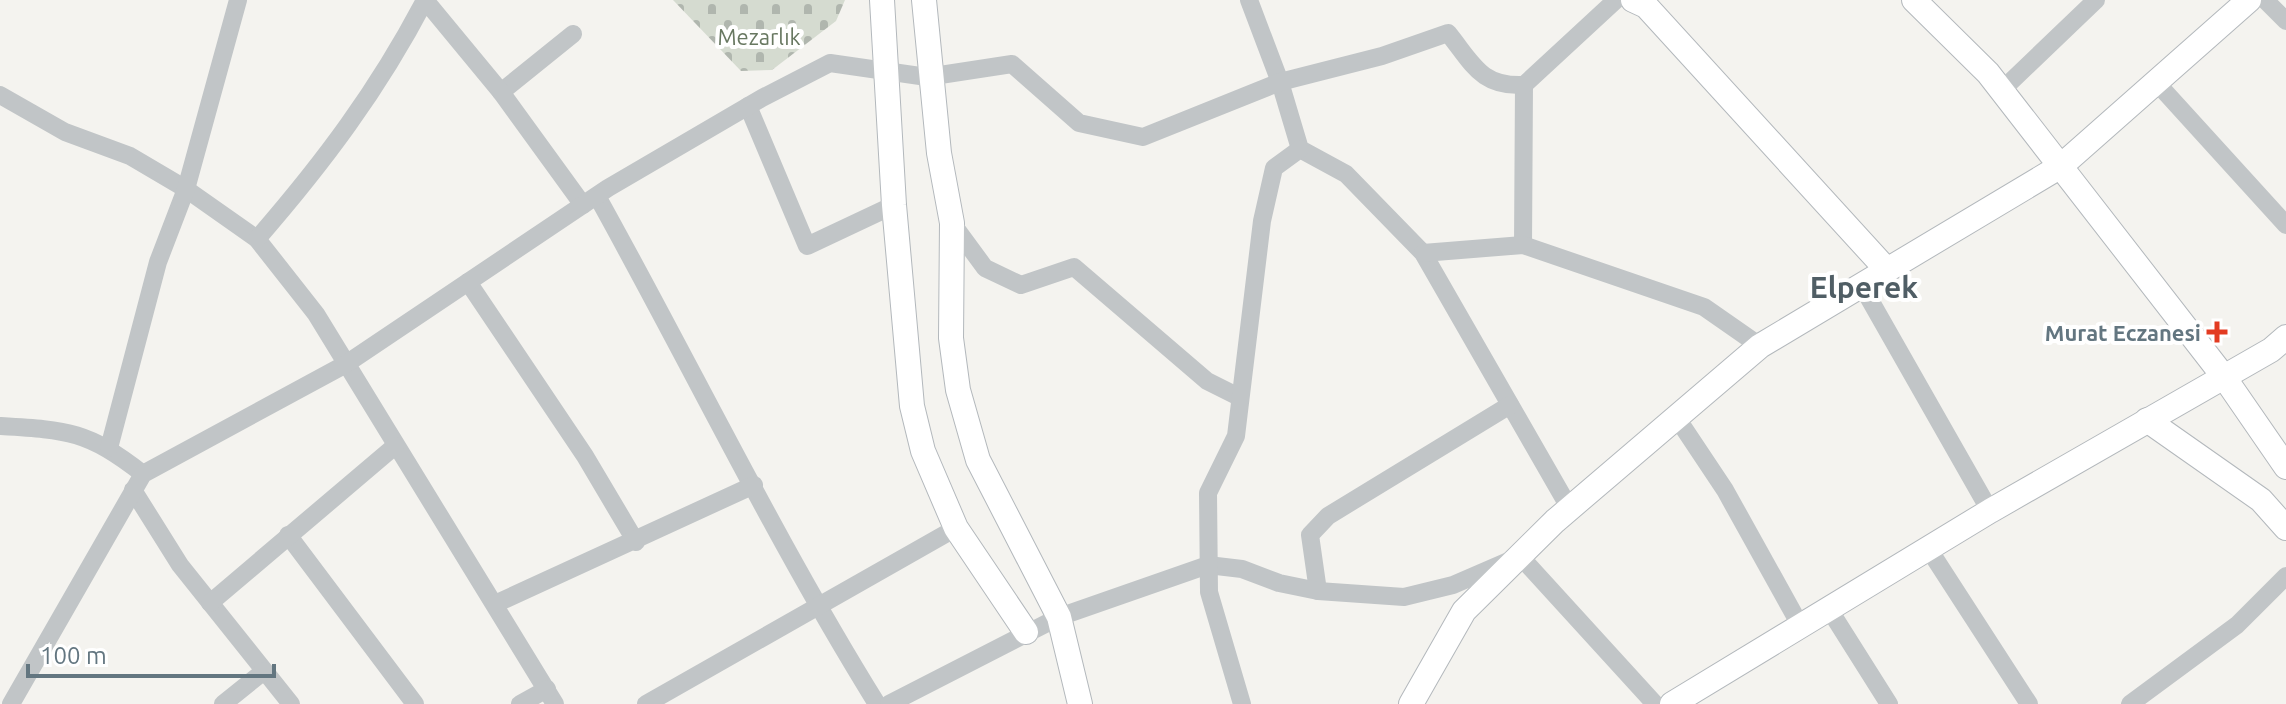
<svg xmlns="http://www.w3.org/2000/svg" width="2286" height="704" font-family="Ubuntu,sans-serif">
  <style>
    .cemetery { fill: url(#cemetery-stones) }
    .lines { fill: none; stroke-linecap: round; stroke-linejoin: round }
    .secondary-casing { stroke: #b3b8bc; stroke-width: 26 }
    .street { stroke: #c1c5c7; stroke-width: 18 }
    .secondary { stroke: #fff; stroke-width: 24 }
    .poi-dot { fill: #e23b21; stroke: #fff; stroke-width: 3 }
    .labels { text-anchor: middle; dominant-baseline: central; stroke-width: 8; stroke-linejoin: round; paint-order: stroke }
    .park-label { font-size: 22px; fill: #687861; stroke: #fff }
    .poi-label { font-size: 22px; font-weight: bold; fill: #637680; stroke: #fff; text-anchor: end }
    .district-label { font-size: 30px; font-weight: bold; fill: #505e65; stroke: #fff }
  </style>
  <defs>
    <pattern id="cemetery-stones" width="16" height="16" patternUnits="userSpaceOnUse" patternTransform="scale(2)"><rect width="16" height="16" fill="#d5dbd0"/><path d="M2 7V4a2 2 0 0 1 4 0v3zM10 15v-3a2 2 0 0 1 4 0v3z" fill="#b0b6ae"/></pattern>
  </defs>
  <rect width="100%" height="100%" fill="#f4f3ef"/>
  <path class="cemetery" d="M 673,0 L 845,0 L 836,21 L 772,70 L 741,71 Z"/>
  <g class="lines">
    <g class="secondary-casing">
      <g id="secondary">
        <path d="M 882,0 L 894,205 L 912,406 L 923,451 L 956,528 L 1026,632"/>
        <path d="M 924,0 L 939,153 L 952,223 L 951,338 L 958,390 L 978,460 L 1059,617 L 1080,704"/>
        <path d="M 1633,0 L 1646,6 L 1887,270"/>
        <path d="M 1914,0 L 1988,73 L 2224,377 L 2286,467"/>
        <path d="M 2147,420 L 2261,500 L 2286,528"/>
        <path d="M 1411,704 L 1464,611 L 1555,521 L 1760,346 L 2061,166 L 2249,0"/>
        <path d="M 1672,704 L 1990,511 L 2271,350 L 2286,337"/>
      </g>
    </g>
    <g class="street">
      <path d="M 1249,0 L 1280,82 L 1300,149 L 1346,174 L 1423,253 L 1570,509"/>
      <path d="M 2265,0 L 2286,21"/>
      <path d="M 2156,82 L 2286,225"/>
      <path d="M 2002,90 L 2096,0"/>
      <path d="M 501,92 L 573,34"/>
      <path d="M 0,95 L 65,132 L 130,156 L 186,189 L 257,239 L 316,314 L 555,704"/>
      <path d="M 748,106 L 807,246 L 894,205"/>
      <path d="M 597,196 C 691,365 775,540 877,704"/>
      <path d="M 952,223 L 985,268 L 1021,285 L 1074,267 L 1207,381 L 1239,397"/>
      <path d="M 257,239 C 323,163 378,90 425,0 L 501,92 L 583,205"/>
      <path d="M 1523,245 L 1524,85"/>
      <path d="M 1423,253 L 1523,245 L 1704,307 L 1760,346"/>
      <path d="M 468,282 L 585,456 L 636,542"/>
      <path d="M 1862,286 L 1990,511"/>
      <path d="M 1677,418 L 1725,490 L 1800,625"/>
      <path d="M 0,426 C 68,430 88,431 143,474"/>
      <path d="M 109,448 L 158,262 L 186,189 L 238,0"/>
      <path d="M 133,490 L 180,565 L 291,704"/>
      <path d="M 288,535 L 415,704"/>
      <path d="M 1928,548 L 2029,704"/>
      <path d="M 1318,591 L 1310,535 L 1328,516 L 1510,405"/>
      <path d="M 210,603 L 395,446"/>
      <path d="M 495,604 L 754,485"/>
      <path d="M 1829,609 L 1889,704"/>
      <path d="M 11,704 L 143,474 L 346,364 L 608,188 L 762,98 L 830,63 L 927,77 L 1012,64 L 1079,123 L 1143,137 L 1280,82 L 1382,56 L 1448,33 C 1473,64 1481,87 1524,85 L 1616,0"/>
      <path d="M 223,704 L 264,671"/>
      <path d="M 520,704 L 547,689"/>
      <path d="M 646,704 L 956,528"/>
      <path d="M 889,704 L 1059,617 L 1208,565 L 1242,569 L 1279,583 L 1318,591 L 1404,597 L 1453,585 L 1520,556 L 1655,704"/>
      <path d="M 1242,704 L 1209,592 L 1208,493 L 1236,436 L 1262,221 L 1274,168 L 1300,149"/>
      <path d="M 2130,704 L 2237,625 L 2286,576"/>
    </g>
    <use href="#secondary" class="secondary"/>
  </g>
  <path class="poi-dot" d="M2213 320h8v8h8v8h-8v8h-8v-8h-8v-8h8z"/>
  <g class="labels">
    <g class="park-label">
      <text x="759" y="36">Mezarlık</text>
    </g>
    <g class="poi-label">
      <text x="2201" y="332">Murat Eczanesi</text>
    </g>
    <g class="district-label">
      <text x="1864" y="287">Elperek</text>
    </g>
  </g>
  <path d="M28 664v12h246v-12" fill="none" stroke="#637680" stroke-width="4"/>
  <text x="40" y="664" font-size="24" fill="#637680" stroke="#ffffff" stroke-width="6" paint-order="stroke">100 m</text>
</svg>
